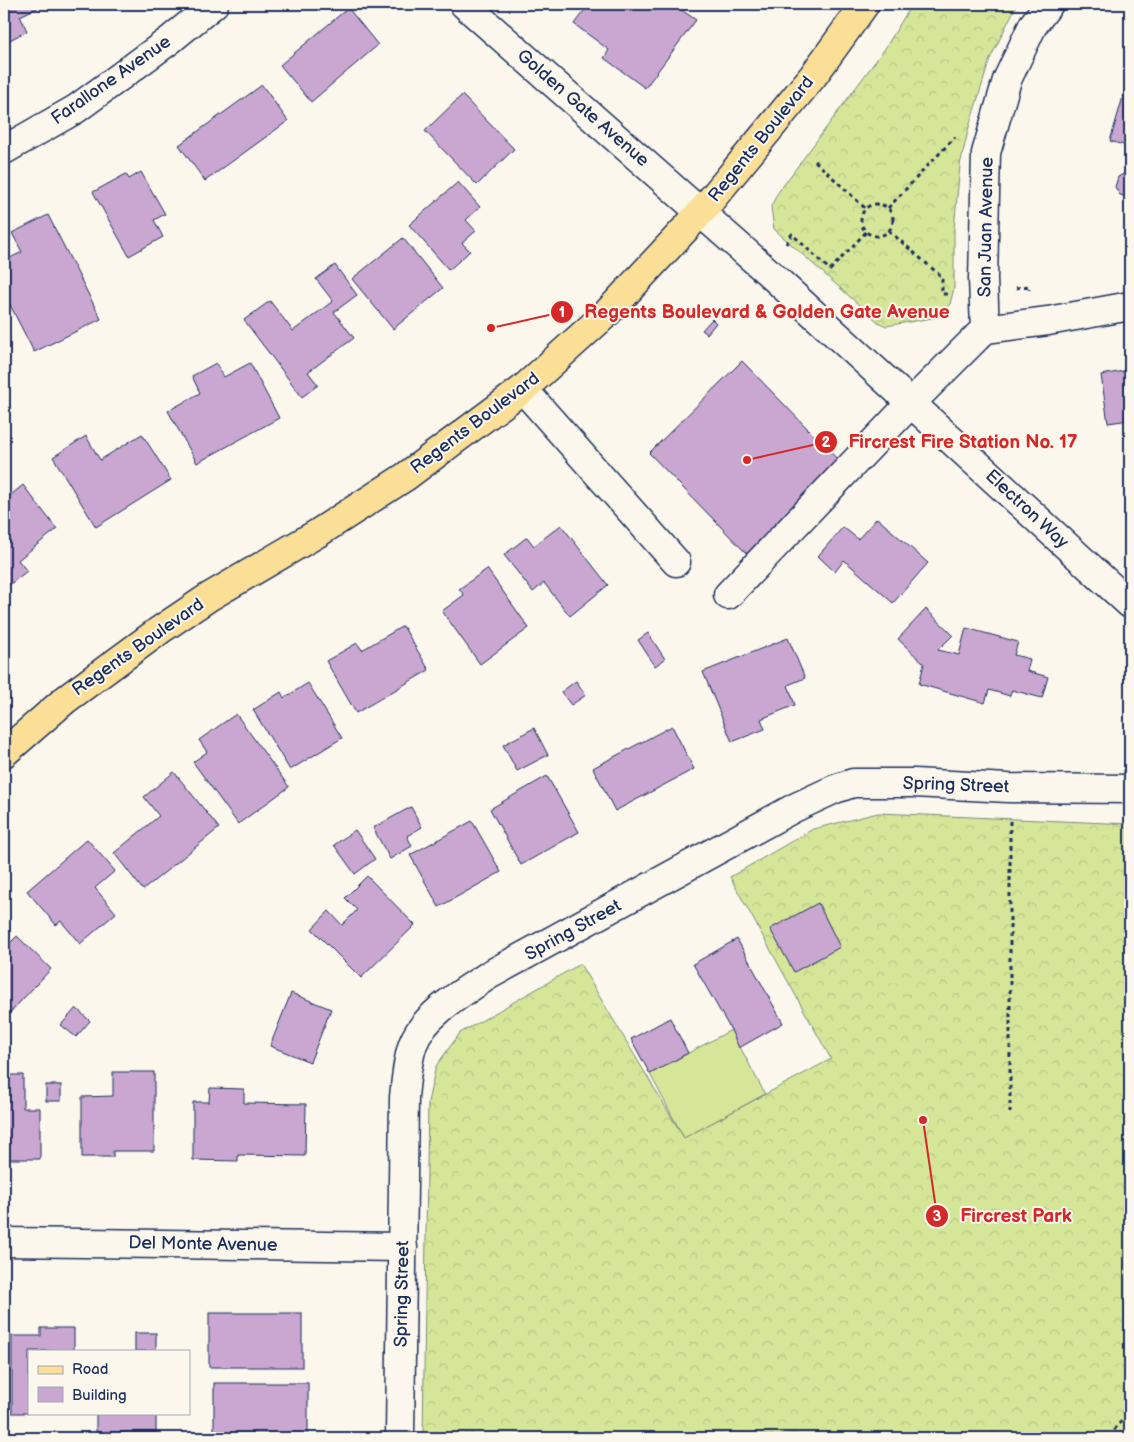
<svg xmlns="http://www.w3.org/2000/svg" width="1134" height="1442" font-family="'Balsamiq Sans',sans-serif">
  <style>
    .grass { fill: #d6e699; stroke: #788a7c }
    .forest { fill: url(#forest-crowns); stroke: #788a7c }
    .building { fill: #c9a7d1; stroke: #1b2f5e }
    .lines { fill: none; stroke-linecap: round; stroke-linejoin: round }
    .minor-casing { stroke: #1b2f5e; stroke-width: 31 }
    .major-casing { stroke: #1b2f5e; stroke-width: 31 }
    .path { stroke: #1b2f5e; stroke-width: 3; stroke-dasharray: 4 4; stroke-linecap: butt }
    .minor { stroke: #fbf7ec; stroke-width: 28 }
    .major { stroke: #fbdf96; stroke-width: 28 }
    .labels { text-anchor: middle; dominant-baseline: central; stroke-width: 4; stroke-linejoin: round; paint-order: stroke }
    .street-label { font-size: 18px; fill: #1b2f5e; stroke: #fbf7ec }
    .leader { fill: none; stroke: #d62828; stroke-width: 2 }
    .callout-dot { fill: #d62828; stroke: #fbf7ec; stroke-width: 2 }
    .mark-label { font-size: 15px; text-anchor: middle; font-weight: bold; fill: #fff }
    .callout-label { font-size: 19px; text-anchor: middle; font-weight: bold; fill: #d62828; stroke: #fbf7ec; stroke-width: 4; stroke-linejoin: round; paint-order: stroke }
  </style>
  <defs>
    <pattern id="forest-crowns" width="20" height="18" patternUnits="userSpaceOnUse" patternTransform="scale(1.25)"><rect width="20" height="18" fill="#d6e699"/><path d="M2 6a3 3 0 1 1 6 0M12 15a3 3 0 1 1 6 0" fill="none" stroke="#b7c686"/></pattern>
  </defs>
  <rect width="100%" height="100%" fill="#fbf7ec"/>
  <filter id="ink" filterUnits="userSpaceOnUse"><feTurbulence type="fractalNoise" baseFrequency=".02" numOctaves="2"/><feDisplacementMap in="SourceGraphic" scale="10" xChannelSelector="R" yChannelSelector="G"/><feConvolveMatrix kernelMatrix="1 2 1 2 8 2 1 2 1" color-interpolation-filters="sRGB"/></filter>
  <g filter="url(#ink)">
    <path class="grass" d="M 731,1030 L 765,1094 L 684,1138 L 650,1074 Z"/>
    <g class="forest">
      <path d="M 912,4 L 1017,4 L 990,59 L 969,127 L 960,165 L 954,229 L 954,288 L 950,304 L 938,317 L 886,326 L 878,322 L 774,229 L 771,207 L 777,194 L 886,47 Z"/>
      <path d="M 878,813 L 1130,824 L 1130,1438 L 423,1438 L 428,1102 L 436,1066 L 460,1033 L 580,964 L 684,1138 L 831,1059 L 730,877 L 813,829 Z"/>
    </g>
    <g class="building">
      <path d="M 4,4 L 45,4 L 20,16 L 27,31 L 4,43 Z"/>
      <path d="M 589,4 L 673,4 L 696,20 L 645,88 L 604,58 L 609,50 L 574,24 Z"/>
      <path d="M 348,8 L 378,45 L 311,102 L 280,65 Z"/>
      <path d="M 262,85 L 288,121 L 205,181 L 179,145 Z"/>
      <path d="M 1125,90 L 1130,91 L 1130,147 L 1110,141 Z"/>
      <path d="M 462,95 L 514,149 L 477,185 L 425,131 Z"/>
      <path d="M 141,172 L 165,214 L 154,220 L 163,237 L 129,256 L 93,192 L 126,174 L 129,179 Z"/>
      <path d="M 1127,172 L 1130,173 L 1130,198 L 1120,195 L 1115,187 L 1118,177 Z"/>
      <path d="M 458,182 L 480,207 L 466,220 L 476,231 L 462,243 L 470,251 L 449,270 L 409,225 Z"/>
      <path d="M 48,215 L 101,319 L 34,352 L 4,293 L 4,261 L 22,252 L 12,233 Z"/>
      <path d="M 403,238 L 443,288 L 393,329 L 352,279 Z"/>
      <path d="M 335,265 L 357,295 L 334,312 L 354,338 L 308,372 L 318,385 L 302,397 L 244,320 L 270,301 L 293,331 L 333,301 L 316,279 Z"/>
      <path d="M 712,319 L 716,323 L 707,334 L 702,330 Z"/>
      <path d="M 742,361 L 844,466 L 751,558 L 649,453 Z"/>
      <path d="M 216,363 L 224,377 L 250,363 L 279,418 L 197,463 L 168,411 L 200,393 L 192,376 Z"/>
      <path d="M 1130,370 L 1130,420 L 1108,423 L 1101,375 Z"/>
      <path d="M 142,434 L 171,480 L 96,527 L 53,457 L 86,436 L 100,460 Z"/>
      <path d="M 23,485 L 57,529 L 18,560 L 27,571 L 4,589 L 4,496 L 6,499 Z"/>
      <path d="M 877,518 L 928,563 L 893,603 L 844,560 L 835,572 L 818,556 L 843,527 L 858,539 Z"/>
      <path d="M 561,525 L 608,585 L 570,616 L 544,583 L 533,592 L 504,555 L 527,537 L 534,546 Z"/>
      <path d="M 487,569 L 529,628 L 480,664 L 442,611 L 464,595 L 459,589 Z"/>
      <path d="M 926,609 L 953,635 L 938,650 L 959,655 L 966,628 L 1018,642 L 1014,655 L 1030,659 L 1027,671 L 1048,677 L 1042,698 L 1012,690 L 1010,696 L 989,690 L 985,703 L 919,684 L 924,664 L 898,639 Z"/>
      <path d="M 403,626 L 429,670 L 356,713 L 326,661 L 357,643 L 362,650 Z"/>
      <path d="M 648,633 L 665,659 L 655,666 L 638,640 Z"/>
      <path d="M 788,638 L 805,678 L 788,685 L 795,705 L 761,719 L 765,729 L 732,742 L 703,672 Z"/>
      <path d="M 576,681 L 586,695 L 571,705 L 561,692 Z"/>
      <path d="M 308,683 L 342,738 L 290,770 L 253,710 L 281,692 L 284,698 Z"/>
      <path d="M 236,714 L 289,787 L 238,824 L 193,762 L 207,752 L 199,740 Z"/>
      <path d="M 672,726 L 694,769 L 615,811 L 593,768 Z"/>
      <path d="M 534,728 L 548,755 L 517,771 L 503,745 Z"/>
      <path d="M 174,772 L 219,828 L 143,890 L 114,853 L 159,816 L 144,797 Z"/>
      <path d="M 547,776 L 579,832 L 521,865 L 490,809 Z"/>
      <path d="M 411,807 L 422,827 L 407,836 L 412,846 L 390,859 L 373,828 Z"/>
      <path d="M 472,821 L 501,872 L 439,907 L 410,855 Z"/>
      <path d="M 355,830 L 375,859 L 355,874 L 334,845 Z"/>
      <path d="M 87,839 L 115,871 L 95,888 L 116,913 L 80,944 L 61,921 L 56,925 L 27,891 Z"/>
      <path d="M 367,876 L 415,925 L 361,978 L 312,929 L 329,911 L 342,925 L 357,910 L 345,898 Z"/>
      <path d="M 818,903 L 840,947 L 794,972 L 770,929 Z"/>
      <path d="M 17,936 L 51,969 L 4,1019 L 4,945 L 6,947 Z"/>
      <path d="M 737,939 L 783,1023 L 739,1048 L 731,1030 L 693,964 Z"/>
      <path d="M 291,993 L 331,1009 L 310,1062 L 270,1046 Z"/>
      <path d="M 76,1008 L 90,1021 L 76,1037 L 61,1025 Z"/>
      <path d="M 670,1018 L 688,1053 L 650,1074 L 631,1039 Z"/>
      <path d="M 113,1072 L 154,1072 L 154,1151 L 113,1151 L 113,1157 L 82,1157 L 82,1097 L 113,1096 Z"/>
      <path d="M 4,1075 L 23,1075 L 23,1108 L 40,1108 L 40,1159 L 4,1159 Z"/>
      <rect x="46" y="1085" width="15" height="16"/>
      <path d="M 210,1088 L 244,1089 L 244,1103 L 306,1104 L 305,1156 L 238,1155 L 238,1161 L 193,1160 L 193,1102 L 209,1102 Z"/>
      <rect x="209" y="1313" width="93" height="54"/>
      <path d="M 41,1328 L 74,1328 L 74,1351 L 29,1351 L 29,1413 L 12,1413 L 12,1336 L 41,1336 Z"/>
      <rect x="135" y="1333" width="21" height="18"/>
      <rect x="214" y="1383" width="94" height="53"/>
      <rect x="96" y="1413" width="60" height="19"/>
    </g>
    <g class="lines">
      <g class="minor-casing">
        <g id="minor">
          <path d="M 464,4 L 768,272 L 1130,604"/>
          <path d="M 4,150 L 76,109 L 170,40 L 214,4"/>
          <path d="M 985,329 L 1048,321 L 1130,306"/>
          <path d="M 523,389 L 676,562"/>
          <path d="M 728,595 L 911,403 L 985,329 L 983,279 L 986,153 L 1007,80 L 1033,25 L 1049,4"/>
          <path d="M 4,1242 L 403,1247"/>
          <path d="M 400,1438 L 404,1097 C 406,1079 407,1061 413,1044 C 424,1014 464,992 489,975 L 794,808 L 835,789 L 853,783 L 914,783 L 1008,788 L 1130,789"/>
        </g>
      </g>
      <g class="major-casing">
        <path id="major" d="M 4,753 L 65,700 L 160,630 L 209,597 L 318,533 L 405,477 L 523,389 L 608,312 L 701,212 L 813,76 L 865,4"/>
      </g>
      <g class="path">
        <path d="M 815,161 L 865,208"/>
        <circle cx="877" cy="220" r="16"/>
        <path d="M 888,208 L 955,137"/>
        <path d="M 889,231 L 942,277 L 942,294 L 950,294"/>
        <path d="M 786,244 L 792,234 L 830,270 L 866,232"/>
        <path d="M 1016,288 L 1029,286 L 1029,290"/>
        <path d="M 1010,821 L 1010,1115"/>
        <path d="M 1112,1438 L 1116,1426 L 1130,1415"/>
      </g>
      <use href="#minor" class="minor"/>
      <use href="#major" class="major"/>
    </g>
  </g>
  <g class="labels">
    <g class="street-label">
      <text transform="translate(111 80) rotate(-35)">Farallone Avenue</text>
      <text transform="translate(583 108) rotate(41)">Golden Gate Avenue</text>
      <text transform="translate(761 139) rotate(-51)">Regents Boulevard</text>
      <text transform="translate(986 227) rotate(-89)">San Juan Avenue</text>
      <text transform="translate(475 423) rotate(-37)">Regents Boulevard</text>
      <text transform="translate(1027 509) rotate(43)">Electron Way</text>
      <text transform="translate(138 647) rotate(-35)">Regents Boulevard</text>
      <text transform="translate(956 785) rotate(2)">Spring Street</text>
      <text transform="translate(573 930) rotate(-29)">Spring Street</text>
      <text transform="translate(203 1244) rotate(1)">Del Monte Avenue</text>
      <text transform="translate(402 1294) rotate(-89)">Spring Street</text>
    </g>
  </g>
  <path class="leader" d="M491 328L562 312M747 460L826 442M923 1120L937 1216"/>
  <g class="callout-dot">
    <circle cx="491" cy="328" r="5"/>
    <circle cx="747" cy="460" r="5"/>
    <circle cx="923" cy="1120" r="5"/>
    <circle cx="562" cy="312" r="12"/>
    <circle cx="826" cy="442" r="12"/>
    <circle cx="937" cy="1216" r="12"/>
  </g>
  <g class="mark-label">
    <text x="562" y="317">1</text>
    <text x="826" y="447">2</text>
    <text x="937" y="1221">3</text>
  </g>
  <g class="callout-label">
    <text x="767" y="318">Regents Boulevard &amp; Golden Gate Avenue</text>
    <text x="963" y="448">Fircrest Fire Station No. 17</text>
    <text x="1016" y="1222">Fircrest Park</text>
  </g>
  <rect width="1134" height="1442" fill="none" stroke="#fbf7ec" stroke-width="20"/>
  <rect x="10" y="10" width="1114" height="1422" fill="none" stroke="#1b2f5e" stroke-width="2" filter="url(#ink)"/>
  <rect x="28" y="1350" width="162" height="65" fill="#fbf7ec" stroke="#a1a7b3"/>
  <rect x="38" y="1366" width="25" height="8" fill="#fbdf96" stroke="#a1a7b3"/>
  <text x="72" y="1374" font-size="15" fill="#1b2f5e">Road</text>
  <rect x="38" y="1387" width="25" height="15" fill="#c9a7d1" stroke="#a1a7b3"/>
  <text x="72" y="1400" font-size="15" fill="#1b2f5e">Building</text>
</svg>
